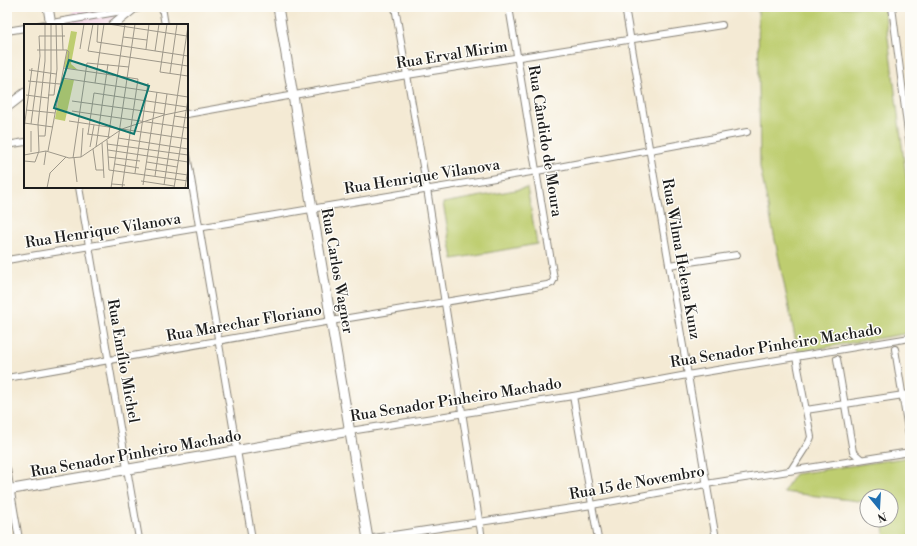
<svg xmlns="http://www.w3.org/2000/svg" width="917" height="546" font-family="'Libre Bodoni',serif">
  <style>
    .built { fill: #f1d0e3 }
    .green { fill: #becd70; stroke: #6d7446 }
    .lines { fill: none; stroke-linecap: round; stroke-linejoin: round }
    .street-casing { stroke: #888378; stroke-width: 8 }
    .secondary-casing { stroke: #888378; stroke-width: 11 }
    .street { stroke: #fff; stroke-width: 6 }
    .secondary { stroke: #fff; stroke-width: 9 }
    .labels { text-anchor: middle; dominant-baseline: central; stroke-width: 3; stroke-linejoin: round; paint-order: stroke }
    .street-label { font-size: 15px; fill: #1c1c1c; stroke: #fdfcf7 }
    .inset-road { fill: none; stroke: #9e988a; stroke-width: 1 }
    .view { fill: #0f766e; fill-opacity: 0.15; stroke: #0f766e; stroke-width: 2 }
    .inset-edge { fill: none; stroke: #1c1c1c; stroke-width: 2 }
  </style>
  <rect width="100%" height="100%" fill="#fdfcf7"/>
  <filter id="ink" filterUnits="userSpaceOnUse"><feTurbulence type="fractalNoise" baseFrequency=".025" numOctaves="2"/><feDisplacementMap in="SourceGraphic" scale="8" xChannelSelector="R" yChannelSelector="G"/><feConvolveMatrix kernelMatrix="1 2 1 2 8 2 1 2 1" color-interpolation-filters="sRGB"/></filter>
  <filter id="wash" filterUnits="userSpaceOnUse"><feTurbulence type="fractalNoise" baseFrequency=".012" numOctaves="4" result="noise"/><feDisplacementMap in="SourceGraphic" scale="16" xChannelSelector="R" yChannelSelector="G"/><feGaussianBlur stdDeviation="0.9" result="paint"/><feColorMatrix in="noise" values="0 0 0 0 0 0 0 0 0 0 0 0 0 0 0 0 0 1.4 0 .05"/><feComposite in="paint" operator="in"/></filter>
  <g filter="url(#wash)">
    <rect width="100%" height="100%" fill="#f4ead4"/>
    <path class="built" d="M 78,7 L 128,7 L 106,25 L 59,25 Z"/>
    <g class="green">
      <path d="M 758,7 L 884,7 L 910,206 L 910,333 L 798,352 L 760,167 Z"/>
      <path d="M 527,188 L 537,244 L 453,259 L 443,203 Z"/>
      <path d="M 910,457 L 910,539 L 885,539 L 882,520 L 891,520 L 891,496 L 867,496 L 867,502 L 783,492 L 795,474 Z"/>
    </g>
  </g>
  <g filter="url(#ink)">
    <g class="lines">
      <g class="street-casing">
        <g id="street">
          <path d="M 162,7 L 165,25"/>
          <path d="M 395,7 L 427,189 L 482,539"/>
          <path d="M 625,7 L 716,539"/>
          <path d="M 892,7 L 910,148"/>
          <path d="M 40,25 L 146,7"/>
          <path d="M 7,31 L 25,28"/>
          <path d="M 187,114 L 407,75 L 722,25"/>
          <path d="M 7,145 L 25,142"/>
          <path d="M 187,155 L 252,539"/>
          <path d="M 79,187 L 139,539"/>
          <path d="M 7,260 L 537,171 L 747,132"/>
          <path d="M 669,265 L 737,255"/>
          <path d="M 895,349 L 910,442"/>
          <path d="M 837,359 L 853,452 L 861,459"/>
          <path d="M 7,378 L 331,321 L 547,285 L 552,283 L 554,279 L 509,7"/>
          <path d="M 573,396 L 598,539"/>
          <path d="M 806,410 L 910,394"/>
          <path d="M 350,431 L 573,396 L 687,375 L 910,338"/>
          <path d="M 7,469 L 19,539"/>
          <path d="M 791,470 L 809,442 L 811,437 L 796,357"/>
          <path d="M 367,539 L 592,505 L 706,484 L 910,452"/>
        </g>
      </g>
      <g class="secondary-casing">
        <g id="secondary">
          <path d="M 48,7 L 51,25"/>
          <path d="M 278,7 L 368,539"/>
          <path d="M 113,25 L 135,7"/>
          <path d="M 7,107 L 25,93"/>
          <path d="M 7,490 L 350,431"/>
        </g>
      </g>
      <use href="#street" class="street"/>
      <use href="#secondary" class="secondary"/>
    </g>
  </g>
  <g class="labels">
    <g class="street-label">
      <text transform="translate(452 55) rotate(-9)">Rua Erval Mirim</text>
      <text transform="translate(545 141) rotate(81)">Rua Cândido de Moura</text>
      <text transform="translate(422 177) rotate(-9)">Rua Henrique Vilanova</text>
      <text transform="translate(103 231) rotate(-9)">Rua Henrique Vilanova</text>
      <text transform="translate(681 259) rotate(80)">Rua Wilma Helena Kunz</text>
      <text transform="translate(337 271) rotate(80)">Rua Carlos Wagner</text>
      <text transform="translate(244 323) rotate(-10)">Rua Marechar Floriano</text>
      <text transform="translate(776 346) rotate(-9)">Rua Senador Pinheiro Machado</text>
      <text transform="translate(123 361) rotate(80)">Rua Emílio Michel</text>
      <text transform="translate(456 400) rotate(-9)">Rua Senador Pinheiro Machado</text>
      <text transform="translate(136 454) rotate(-10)">Rua Senador Pinheiro Machado</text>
      <text transform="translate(637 483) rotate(-10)">Rua 15 de Novembro</text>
    </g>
  </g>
  <g transform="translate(24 24)">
    <rect width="164" height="164" fill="#f4ead4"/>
    <path d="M 47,7 L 53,8 L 47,40 L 54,46 L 40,43 ZM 38,55 L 50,56 L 41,97 L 31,95 Z" fill="#becd70"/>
    <path class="inset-road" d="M 38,0 L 39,26M 69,0 L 64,27 L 164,42M 74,0 L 73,18 L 164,32M 84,0 L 163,12M 143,0 L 136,48 L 164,52M 99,13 L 123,16M 56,25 L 60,0M 122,25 L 125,0M 13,26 L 43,26M 131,27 L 135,0M 40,44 L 114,55 L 98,164M 43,44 L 45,28 L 43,26M 5,46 L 32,50M 146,49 L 153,0M 38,54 L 164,73M 4,57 L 36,60M 71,59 L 80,0M 2,71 L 24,74M 24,71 L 30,71 L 33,45 L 32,0M 48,77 L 141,90M 2,86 L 31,89M 48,87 L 164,104M 150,92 L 164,94M 45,97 L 164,115M 0,99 L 29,103M 7,100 L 16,32 L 15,12 L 41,12M 0,105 L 8,44M 63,110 L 86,113M 64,110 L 70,69 L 163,83M 14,112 L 21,112 L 27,46 L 27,0M 94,114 L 164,125M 84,115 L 101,0M 83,116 L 85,146 L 164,157M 78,119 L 80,154M 83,120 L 164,131M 66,123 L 70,101M 72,123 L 84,40M 69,125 L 72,146 L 80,146M 84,126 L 164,138M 24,127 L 43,26M 7,128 L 7,107M 0,131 L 22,127 L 45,134 L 57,133 L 98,105 L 140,91 L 164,86M 57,133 L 59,104M 84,133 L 116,137M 49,134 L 63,39 L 105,43M 50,134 L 53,158M 0,137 L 11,138 L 15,127 L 14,100 L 21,37 L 21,0M 123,138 L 153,143M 91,140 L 115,144M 20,141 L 22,127M 122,145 L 164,151M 111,149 L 124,59M 131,152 L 143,70M 117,157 L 150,162M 88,160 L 101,161M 119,161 L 133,68M 140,161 L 164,2M 23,164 L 26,149 L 42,133M 87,164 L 111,0M 150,164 L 164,75M 161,164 L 164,144"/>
    <path class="view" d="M 45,36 L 125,62 L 110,110 L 30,84 Z"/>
    <rect width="164" height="164" class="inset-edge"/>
  </g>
  <rect width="917" height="546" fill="none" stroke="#fdfcf7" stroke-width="24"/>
  <g transform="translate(879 508) rotate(162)"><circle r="19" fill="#fdfcf7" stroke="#a3a29f"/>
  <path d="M0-3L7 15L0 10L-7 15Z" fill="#1f6fb2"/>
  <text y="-6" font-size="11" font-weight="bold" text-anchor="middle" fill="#1c1c1c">N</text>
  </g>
</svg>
